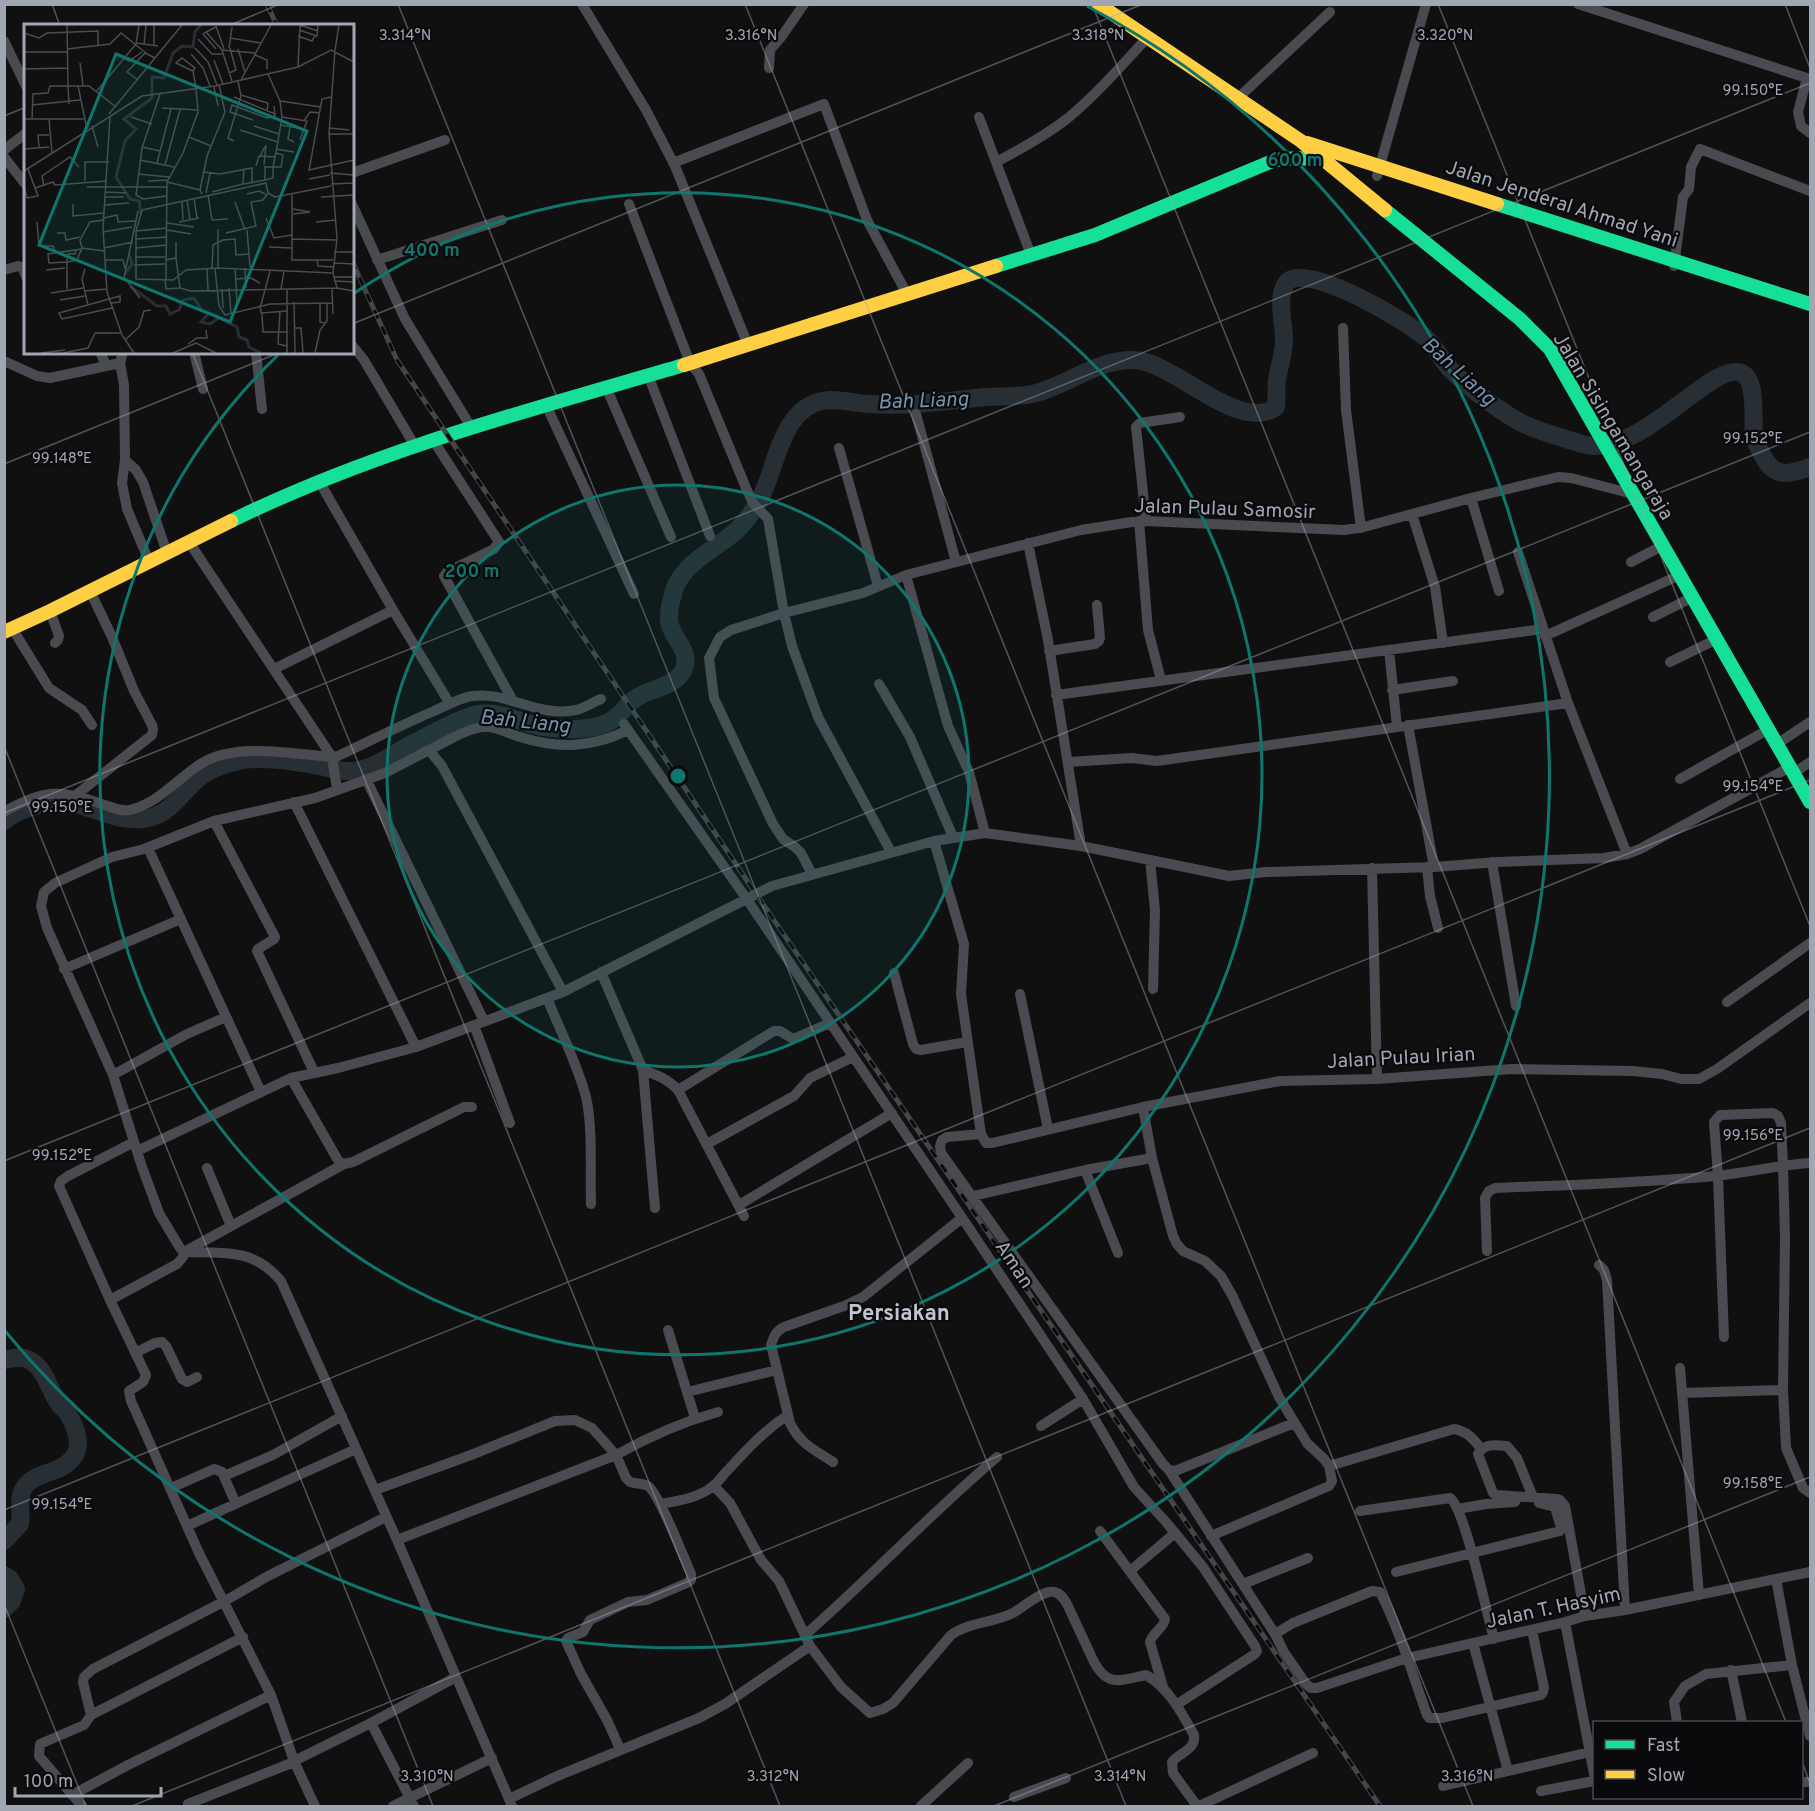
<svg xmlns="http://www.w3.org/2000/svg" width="1815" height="1811" viewBox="0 0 1815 1811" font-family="Overpass,sans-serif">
<rect width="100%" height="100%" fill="#101010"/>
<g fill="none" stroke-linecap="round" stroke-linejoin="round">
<path stroke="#272f35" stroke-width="18" d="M4 821C13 814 22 810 32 807 44 803 58 800 70 803 98 808 124 826 153 817 174 810 183 790 200 777 209 769 224 765 235 762 258 755 297 762 320 766 333 769 346 773 359 770 379 766 395 752 414 743 425 737 437 731 449 725 458 721 467 716 478 714 497 712 512 718 530 724 550 730 588 732 607 723 619 718 626 705 636 698 651 688 674 687 683 671 693 651 671 639 669 621 669 615 670 604 672 598 677 566 712 551 735 532 746 522 755 508 762 495 778 461 783 402 830 400 843 400 855 403 869 404 907 407 947 401 985 397 1000 396 1017 397 1032 394 1067 386 1097 359 1134 360 1174 361 1238 434 1276 407 1277 398 1276 389 1277 380 1279 367 1284 354 1284 340 1284 325 1276 295 1287 282 1306 261 1411 323 1428 340 1436 348 1442 360 1450 369 1459 378 1470 388 1481 396 1493 405 1512 419 1526 425 1544 433 1564 438 1582 444 1639 461 1711 360 1742 373 1758 381 1752 422 1754 437 1756 444 1761 452 1764 458 1776 479 1791 474 1810 467
M4 1360C12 1358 20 1356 27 1359 45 1366 49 1390 59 1404 61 1407 66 1410 68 1414 75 1425 81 1441 76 1453 64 1477 30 1469 22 1492 18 1502 22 1514 20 1524L4 1541
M4 1575 10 1579 16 1589 12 1601 4 1609"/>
<path stroke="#4a4b50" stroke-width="10" d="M582 4 646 110 675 166 748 345
M1578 4 1810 79
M4 41 26 86
M769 68 770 50 782 36 804 4
M1807 78 1798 112 1801 126 1810 133
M1237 99 1330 12
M979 117 1031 255
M4 150 26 133
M4 157 26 185
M996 162C1021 149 1045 136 1068 118 1097 94 1122 65 1147 38
M673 163 824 104 867 220 907 294
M352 173 445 140
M1377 176 1426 4
M352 204 405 319 471 427
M629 204 690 363 699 374 746 488 753 503 768 519 784 613 792 646 818 717 891 852
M377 260 502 220
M1674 266 1683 197 1689 189 1691 167 1700 149 1810 191
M4 270 18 266 23 268 26 277
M1343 328 1346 410 1361 528
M352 345 364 360 415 446
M100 352 106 365
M123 352 120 363 124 385 125 460 136 470 143 482 167 553
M194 352 203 389
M256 352 262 409
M4 361 37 376 50 378 120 363
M648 375 710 536
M606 387 671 537
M546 405 634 594
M916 414 956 562
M433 440 499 542 494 549 447 572 444 576 513 701
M839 448 878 586
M125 460 122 483 127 509 149 561
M319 481 393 610 450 704
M1471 498 1499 591
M1412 514 1435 587 1443 643
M1139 521 1148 630 1161 680
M1146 521 1136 427 1140 423 1180 417
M189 542 332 757 337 789
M1028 543 1048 640 1081 846
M1518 552 1568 703 1627 854
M1631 562 1662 546
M906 575 948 726 969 772 985 833
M50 611 59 636 58 640 55 643
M1653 617 1693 597
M12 628 49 688 82 710 92 725
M1545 636 1680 575
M1389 650 1397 727
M1049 651 1095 644 1099 641 1100 638 1097 605
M1670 662 1717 639
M274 669 393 610
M879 684 910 737 953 837
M1392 690 1453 681
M1056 695 1543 629
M624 724 746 898 967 1225 1083 1399 1134 1487 1166 1522 1203 1567 1255 1646 1257 1651 1255 1654 1176 1705
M1408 725 1434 867
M1777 744 1810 722
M429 750C444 743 469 727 485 727 496 726 509 734 520 737 558 749 592 748 628 730
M1068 762 1132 758 1157 761 1568 703
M1794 773 1810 762
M366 779 484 1021
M1680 779 1769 729
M76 795 152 735 153 729 152 725 134 691 112 637 90 591
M294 802 416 1047
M4 812C42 790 59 789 99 803 109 806 119 812 130 810 159 803 178 778 202 763 236 742 294 754 332 757L338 756C370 741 401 725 434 711 446 706 459 698 472 696 508 691 537 718 576 710 585 708 593 702 601 699
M214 821 275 937 274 939 258 949 257 951 314 1072
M934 841 964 944 961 994 981 1134 986 1143H992L1143 1107 1280 1081 1377 1079 1512 1069 1633 1071 1662 1074 1681 1079H1699L1717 1069 1810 1003
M148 848 261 1092
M1150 860 1155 910 1153 989
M1492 862 1516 1006
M1427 867 1430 896 1438 928
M1372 868 1377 1079
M812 874 801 853 795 847 783 839 773 824 714 698 709 658 720 637 731 630 784 613 863 593 906 575 1081 530 1132 522 1146 521 1344 530 1364 527 1471 498 1558 477 1571 478 1633 494
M64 969 181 919
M601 972 643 1070 655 1208
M894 973 913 1044 916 1049 921 1050 967 1042
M1020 994 1048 1129
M547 998C560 1030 577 1063 586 1097 593 1126 590 1173 591 1204
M1727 1002 1810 943
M474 1025 510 1123
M643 1070C657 1075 668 1079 678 1090L744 1216
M113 1075 187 1034 226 1017
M291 1078 339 1162 344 1164 353 1162 464 1107H472
M678 1090 774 1031H780L793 1039 830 1023
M1143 1107 1152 1158 1173 1236 1177 1244 1183 1251 1205 1261 1221 1276 1233 1297 1279 1397 1307 1443 1324 1459 1329 1466 1332 1481 1329 1486 1211 1536
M981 1134 947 1137 942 1140 940 1146 941 1153 1163 1464 1169 1470 1175 1471 1294 1423
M707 1144 794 1096 810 1078 853 1057
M137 1151 291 1078 338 1068 416 1047 563 992 772 886 934 841 985 833 1081 846 1229 876 1266 872 1434 867 1497 862 1604 858 1627 854 1640 849 1790 767
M207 1168 231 1226
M1085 1170 1118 1253
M973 1196 1085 1170 1152 1158
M739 1205 892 1113
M1487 1251 1485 1198 1489 1191 1495 1188C1569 1185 1642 1183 1715 1176 1747 1173 1777 1165 1810 1163
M1599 1265 1604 1270 1607 1280 1625 1610
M110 1300 59 1186 61 1181 68 1176 134 1142
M668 1330 695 1418
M1724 1337 1718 1176 1714 1122 1720 1115 1773 1113 1778 1116 1781 1123 1783 1165 1785 1237 1783 1390 1786 1448 1803 1488 1810 1493
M135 1353 155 1343 162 1342 166 1346 182 1379 187 1382 197 1377
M1680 1368 1699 1595
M687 1392 777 1370
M1682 1393 1783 1390
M1041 1426 1083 1399
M833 1462C815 1450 800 1444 790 1423L771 1345C774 1336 776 1331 784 1327L844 1306 863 1297 962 1218
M1329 1466 1454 1429C1468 1432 1473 1438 1481 1449
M1169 1470 1275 1634
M224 1476 273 1455 342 1416
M714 1486 730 1503 761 1560 779 1581 810 1646 841 1687 870 1713 883 1709 893 1703 951 1635C969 1622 993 1623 1013 1613 1024 1607 1042 1590 1054 1592 1061 1593 1064 1599 1067 1604L1094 1662C1108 1688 1121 1680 1146 1675 1168 1687 1182 1713 1194 1735 1196 1750 1180 1752 1172 1762L1173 1773 1197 1806
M171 1488 214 1469 222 1472 236 1504
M375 1490 471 1455 555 1421 575 1420 592 1428 616 1455 626 1478 630 1482C636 1484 643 1483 648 1486 658 1492 685 1560 691 1574V1580L687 1583 647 1600 628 1602 590 1620 583 1632 568 1638 566 1641 581 1674 607 1720 620 1749
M1533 1497 1517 1458 1507 1446C1495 1445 1485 1443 1478 1454L1493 1493 1496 1495 1557 1499 1560 1500 1565 1506 1585 1616
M660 1504C678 1501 699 1498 713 1486 719 1482 723 1474 729 1469 747 1449 765 1430 788 1415
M1457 1509 1486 1504 1515 1502
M1360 1511 1450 1498C1465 1508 1487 1615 1494 1639
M187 1526 356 1449
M1100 1531 1165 1619C1164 1628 1153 1632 1150 1642L1163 1687
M397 1540 616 1455C648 1437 682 1422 718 1412
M1130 1571 1175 1533
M1396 1572 1560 1531 1561 1528 1555 1507 1539 1503
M1776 1579 1792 1665 1810 1736
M1243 1584 1308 1558
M1565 1622 1594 1774
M1532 1630 1544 1688 1543 1692 1541 1695 1442 1718H1429L1427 1715C1412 1673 1400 1631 1380 1592L1372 1591 1293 1623 1275 1634 1284 1652 1306 1684 1311 1688H1317L1407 1658 1565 1622 1585 1616 1625 1610 1810 1572
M805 1635C870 1578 930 1514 997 1457
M1473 1643 1508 1771
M1731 1670 1742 1722
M91 1715 243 1637
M1677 1722 1674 1702 1676 1699 1685 1686 1706 1674 1792 1665
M371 1723 414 1806
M294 1761 371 1723 456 1677
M1802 1782H1810
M1443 1786 1590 1752
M1541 1791 1594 1781
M72 1795 128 1765 271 1695
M1014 1797 1066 1778
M509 1799 555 1777 699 1718 725 1704 810 1646
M188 1804 294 1762
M82 1806 39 1756 40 1744 84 1725 91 1715 83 1682 84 1677 93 1669 225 1601 268 1576 386 1517
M315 1806 294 1761 271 1695 199 1553 131 1401 129 1391 143 1382 146 1375 110 1300 177 1264 183 1257 184 1252 344 1164
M393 1806 492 1758
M512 1806 397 1540 281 1281C254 1248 223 1253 184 1252L180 1248 159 1213 142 1167 113 1075 47 928 41 906 44 892 55 883 112 857 144 849 214 821 315 798 385 773 429 750 442 766 563 992
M921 1806 968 1763
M1199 1806 1313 1753"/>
<path stroke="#16e098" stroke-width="14" d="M1497 204 1810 304
M1385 210 1520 319 1550 349 1810 802
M996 266 1095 235 1275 160 1298 158 1324 160
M231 521C375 450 530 410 684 365"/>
<path stroke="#ffcf43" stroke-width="14" d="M1098 4 1301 141 1385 210
M1307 143 1497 204
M684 365 996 266
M4 632 50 611 231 521"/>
<defs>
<path id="rail" d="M267 4 277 26
M352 261 397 360 754 891 1380 1806"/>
</defs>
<use href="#rail" stroke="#454649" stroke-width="5"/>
<use href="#rail" stroke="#0a0a0c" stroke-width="3" stroke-dasharray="9" stroke-linecap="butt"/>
</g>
<path fill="none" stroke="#a0a6b2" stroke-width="1.5" stroke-opacity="0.45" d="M52 4 60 26M398 4 1126 1806M745 4 1473 1806M1092 4 1786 1722M1438 4 1810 926M1785 4 1810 68M228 26 280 4M4 116 26 107M352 324 1143 4M192 352 780 1806M4 464 281 352M4 746 433 1806M4 813 1810 83M4 1161 1810 432M4 1510 1810 780M4 1604 86 1806M1802 1761 1810 1784M132 1806 1810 1128M994 1806 1810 1477"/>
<circle cx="678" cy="776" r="291" fill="#0f766e" fill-opacity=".12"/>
<g fill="none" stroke="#0f766e" stroke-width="3">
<circle cx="678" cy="776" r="291"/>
<path d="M353 294A581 581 0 1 1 278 355"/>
<path d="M1087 6A872 872 0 1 1 5 1331"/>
</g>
<g text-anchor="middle" stroke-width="4.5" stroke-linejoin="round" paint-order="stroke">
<g font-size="20" fill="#a0a6b2" stroke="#0a0a0c">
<text transform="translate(1562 203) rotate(18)" y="7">Jalan Jenderal Ahmad Yani</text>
<text transform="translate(1614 426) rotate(59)" y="7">Jalan Sisingamangaraja</text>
<text transform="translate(1225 508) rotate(2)" y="7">Jalan Pulau Samosir</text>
<text transform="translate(1401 1057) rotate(-3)" y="7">Jalan Pulau Irian</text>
<text transform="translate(1015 1264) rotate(56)" y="7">Aman</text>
<text transform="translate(1553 1607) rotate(-12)" y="7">Jalan T. Hasyim</text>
</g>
<g font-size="21" font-style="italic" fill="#7694af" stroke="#0a0a0c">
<text transform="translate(1459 371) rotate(42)" y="7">Bah Liang</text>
<text transform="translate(923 400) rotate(-2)" y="7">Bah Liang</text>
<text transform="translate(525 721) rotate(6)" y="7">Bah Liang</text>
</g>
<g font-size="22" font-weight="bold" fill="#c1c5ce" stroke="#0a0a0c">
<text x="899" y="1320">Persiakan</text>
</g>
</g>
<g transform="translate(24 24)">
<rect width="330" height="330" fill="#101010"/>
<path fill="none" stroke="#272f35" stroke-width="3" d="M117 190 115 177 106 175 92 153 101 117 112 105 100 95 128 74V53L140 54 149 29 158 22 169 23 171 8 177 1M101 250 108 240 105 230M106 262 133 282H142L146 290 155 286 159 276 170 274 178 287 185 289 177 298 186 300 195 294 213 303 215 313 223 316 225 323 237 329"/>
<path fill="none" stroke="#4a4c51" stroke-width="1.5" d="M43 1 44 62M276 1 294 7M192 2 200 25M192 3 182 8 198 26M275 6 293 12 294 1M182 8 179 10 192 25M0 9 15 14 23 9 74 7V22M274 12 288 17 291 12M206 14 237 19M174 15 188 30H198M112 19 134 22M120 21 122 1M130 21V1M171 24 184 38 193 61M205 24 208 3M43 25 86 20 97 9 122 29M214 25 221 48M311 26 315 1M311 26 305 110 313 215 309 249 313 264 330 267M0 28H43M167 30 179 44 186 62M231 31 243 36V45M100 34 105 37 118 28M190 36 199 60M56 39 59 61M274 42 276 1M0 45 43 44M169 47 171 44 158 34 152 39 169 47 172 64M205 49 212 46 206 24M244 50 256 77 258 93 253 123 249 143V154L241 156V143H257L259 131 252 129M114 56 103 48 121 29 131 34M217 56 247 1M208 57 198 26 231 29M44 62 45 80M54 62 63 105M190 63 194 82M72 68 112 20 115 1M136 70 118 124 112 171 119 175 142 172M217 71 244 79 243 87M210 73 251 90M307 73 298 75 285 146 330 136M256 77 297 83M8 81 56 76M138 84 174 86M85 90 158 1M86 93 79 204 83 268 98 311 110 329M107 93 128 100M258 93 283 97 276 116M0 95H60M8 95 9 70 24 69 26 62H65L92 83M25 95 28 129M229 96 206 88 208 81 243 94 251 92 250 82M280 97 286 88 296 89M257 101 280 105M68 102 74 123M230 102 255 110M266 103 264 115 270 118M306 104 325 106M216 106 254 118M305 110H330M165 113 187 122M210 117 204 114 217 72 214 57M118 123 136 127M15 124 14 111H25M0 125 25 123M252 125 270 128M236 132 242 121 240 141M116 136 150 143M133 139 147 85M141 141 156 86M232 142 235 132 251 133M0 147 118 72 191 62 274 43 307 26 330 38M180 148 196 150 228 144V159M306 149 330 151M114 150 145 153M285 155 306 151M61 157V138H85M124 157 144 156M143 158 176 166 178 170M220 160 241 156M307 160 330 159M20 162 18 152 46 133 55 143M0 163 3 174 14 172 4 145M63 163H143M11 164 29 158 31 161 83 157M176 166 183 132 201 88 195 61M82 168 102 169M188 168 219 160 220 145M182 169 186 149M244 169 251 173 307 162M268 169V236H309M223 170 235 167 241 170M184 171 188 196 204 195M81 173H100M297 173 330 171M170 174 173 194M163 176 166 195M158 177 159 196M211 178 221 206M49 180V192L80 189M81 181 105 179M118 186 242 159 244 169M114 187 100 253 116 274M269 190 286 188 269 185M80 194 93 191 94 198 111 197M242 194 250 214 268 211M80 196 66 198 56 216 58 224 80 227M13 198 15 222H29L31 227M155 198 175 194M292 198 312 196M143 199 170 203M143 204 112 207V255L149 256 162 246 194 244 309 249M143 206 167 210M223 206 226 243M112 207 118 186M79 208 108 203M33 209H41L42 216 56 213M202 209 232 202 227 178 239 176 244 169M112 215 143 213M268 215 312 216M245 223 268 224M80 224 109 218M112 224 143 221M310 228H330M111 233H141M152 234 156 264 167 267 313 264M81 236H99L102 247M141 236 152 234V218M293 236 294 242 309 243M43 237 44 230H51L52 226M43 238 25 239 24 230 58 225M310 239 330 240M110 241 141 240M194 244V205M211 244 213 278M221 244 222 264M61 245 58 255 64 281M183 245 184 266M188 245 189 221 199 216 211 215 212 231 225 230M191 245 195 282 201 291 246 280 308 279M22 246 41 244M311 253H330M141 255 142 265 156 264M142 255 143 158 159 129 174 88 172 65M212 255 227 254 236 259M310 257 330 258M205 264 207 290M43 265V238L53 236 58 224M198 265 199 284M257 265 260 247M308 265 309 290M60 267 83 265M27 269 59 264M36 276 61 272M270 278 271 329M296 278V298L301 299M87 279 96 278V272L35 289 38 295 88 284M236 281 237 289 264 287M237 281 246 247M256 287 254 320 263 322M238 289 239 308H263M270 304H277L279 329M101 316 115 303 120 287 127 286M164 320 173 314H183L182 306M17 329 41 326M39 329 64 324 71 309H98M149 329 172 319 192 329M263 329V265M291 329 296 306 303 297V279"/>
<path fill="#0f766e" fill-opacity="0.15" stroke="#0f766e" stroke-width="3" d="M92 30 283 107 206 298 15 221Z"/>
<rect width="330" height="330" fill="none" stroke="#a0a6b2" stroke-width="3"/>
</g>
<g font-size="15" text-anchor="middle" fill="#a0a6b2" stroke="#0a0a0c" stroke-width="4.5" stroke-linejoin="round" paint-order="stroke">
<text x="751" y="40">3.316°N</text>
<text x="405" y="40">3.314°N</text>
<text x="1098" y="40">3.318°N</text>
<text x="1445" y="40">3.320°N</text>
<text x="1753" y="95">99.150°E</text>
<text x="1753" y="443">99.152°E</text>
<text x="62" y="463">99.148°E</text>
<text x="1753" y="791">99.154°E</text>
<text x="62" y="812">99.150°E</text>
<text x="1753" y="1140">99.156°E</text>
<text x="62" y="1160">99.152°E</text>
<text x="1753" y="1488">99.158°E</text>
<text x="62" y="1509">99.154°E</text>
<text x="427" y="1781">3.310°N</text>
<text x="773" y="1781">3.312°N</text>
<text x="1120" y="1781">3.314°N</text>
<text x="1467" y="1781">3.316°N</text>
</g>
<circle cx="678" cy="776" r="9" fill="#0f766e" stroke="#0a0a0c" stroke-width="3"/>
<g font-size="18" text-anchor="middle" font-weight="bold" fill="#0f766e" stroke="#0a0a0c" stroke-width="4.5" stroke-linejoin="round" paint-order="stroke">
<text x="1295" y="166">600 m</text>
<text x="432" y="256">400 m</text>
<text x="472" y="577">200 m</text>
</g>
<rect width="1815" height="1811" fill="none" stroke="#a0a6b2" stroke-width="12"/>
<rect x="1593" y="1721" width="210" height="78" fill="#0a0a0c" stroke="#46484e" stroke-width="1.5"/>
<rect x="1605" y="1740" width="30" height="9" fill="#16e098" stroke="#46484e" stroke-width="1.5"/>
<text x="1647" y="1751" font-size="18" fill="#a0a6b2">Fast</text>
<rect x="1605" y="1770" width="30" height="9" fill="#ffcf43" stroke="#46484e" stroke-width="1.5"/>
<text x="1647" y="1781" font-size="18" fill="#a0a6b2">Slow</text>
<path d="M15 1787v9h146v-9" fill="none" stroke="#a0a6b2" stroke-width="3"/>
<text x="24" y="1787" font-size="18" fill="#a0a6b2" stroke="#0a0a0c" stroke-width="4.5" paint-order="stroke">100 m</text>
</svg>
